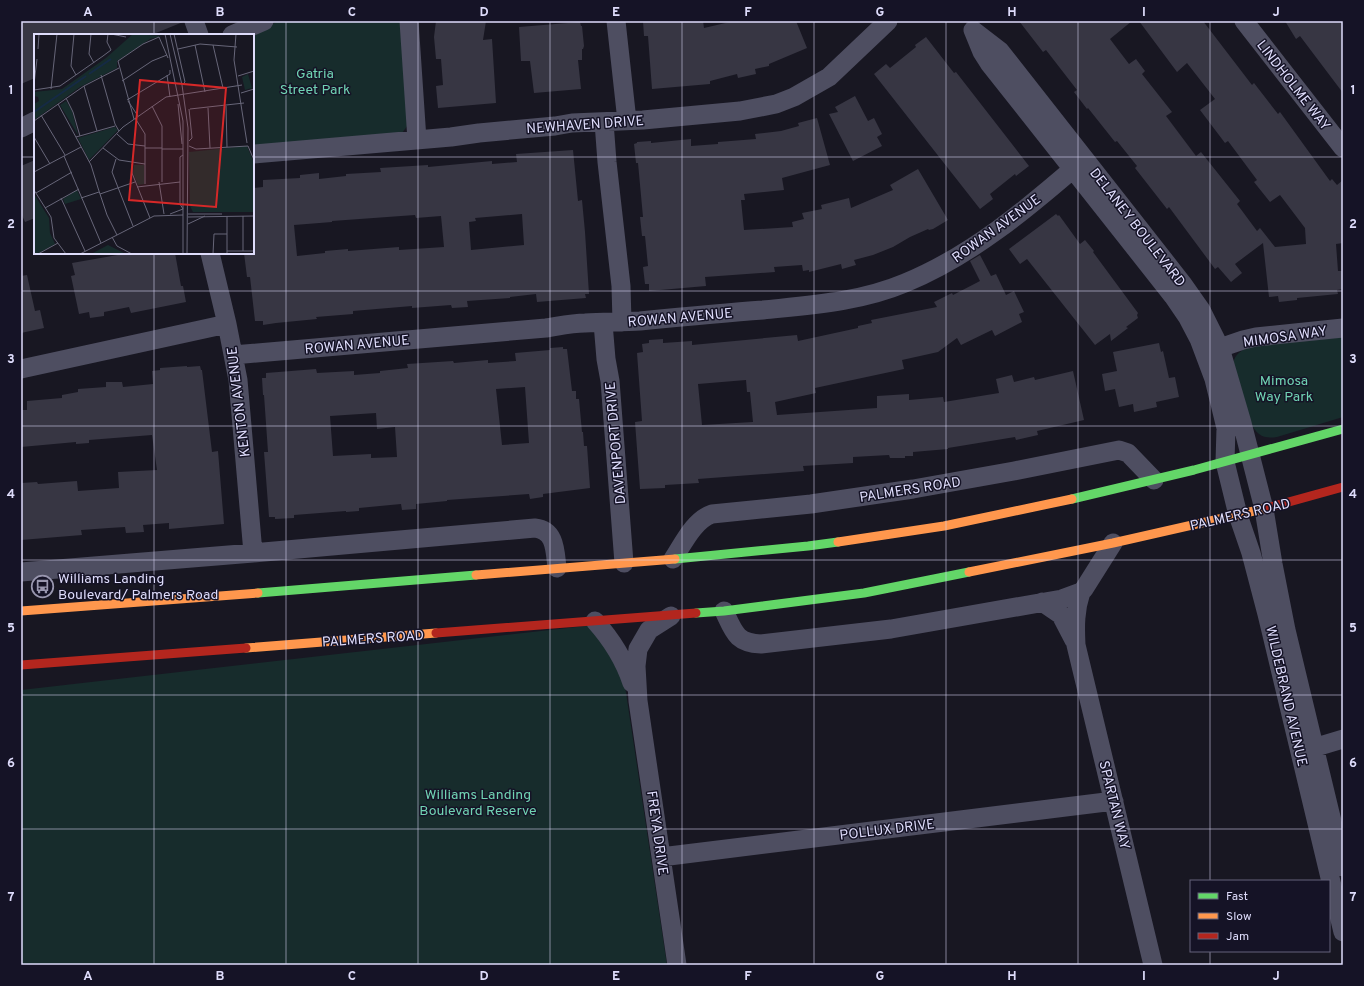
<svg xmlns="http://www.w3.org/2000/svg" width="1364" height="986" viewBox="0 0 1364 986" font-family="Overpass,sans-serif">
<rect width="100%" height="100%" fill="#181722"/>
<path fill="#172c2c" d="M279 21H401L408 125 402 133 253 147V35H247Z
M1343 337V417L1277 437C1270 438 1264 438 1259 434 1245 423 1238 381 1233 364 1235 353 1242 350 1252 346Z
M594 625 623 673 667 965H21V690Z"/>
<path fill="#373643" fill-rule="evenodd" d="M27 21H183V22L151 35H35V78L21 84V23Z
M436 21H486L483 40 492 39 496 103 438 108 436 86 443 85 441 59H436L434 37Z
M643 21H703L704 28 734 21H796L807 48 769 64V66L755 69 756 74 738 78 737 74 710 81V84L652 89 648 36H644Z
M1019 21H1132L1110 39 1129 64 1136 59 1145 71 1142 74 1172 112 1166 116 1196 156 1201 152 1240 201 1237 204 1257 231 1260 228 1275 247 1306 244 1305 228 1280 195 1270 202 1254 182 1257 180 1228 141 1225 143 1200 110 1215 99 1187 63 1177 72 1139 21H1203L1252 85 1254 83 1278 114 1280 112 1330 181 1332 179 1337 185 1343 180V243L1336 244 1338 271H1342L1343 289 1337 290 1338 294 1297 298V300L1279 302 1278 296 1269 297 1263 243 1235 264 1242 273 1231 282 1218 267 1215 269 1169 207 1167 209 1135 168 1137 166 1117 141 1115 142 1088 108 1087 109 1074 92 1077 90 1046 50 1043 52Z
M1285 21H1343V93L1300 36 1296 39Z
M580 22 581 26H582L584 46 583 49H582V60H578L581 89 534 93 530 61H521L519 27Z
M926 37 954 73 956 72 1029 166 1016 176 1015 174 990 194 993 199 980 209 874 74 886 64 890 68 916 47 915 45Z
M855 96 868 121 874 118 882 134 877 137 882 146 853 161 829 114 838 112 835 107Z
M817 118 830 165 782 178 784 190 744 194 745 200H741L744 230 793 227 792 222 804 219 802 213 822 209 821 205 849 198 851 208 893 190 890 185 918 169 948 220 933 229 929 230 928 229 910 237 893 247 873 255 854 260 856 265 842 269 841 264 809 272V270L803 271 802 265 774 267 775 272 705 277 706 286 649 291V284H645L643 267 648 266 645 236H642L640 217H643L638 163H636L634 144 637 143V142L651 141V143L691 139V146L718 144V142L756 139 755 134 781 131 799 126 798 123Z
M573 150 578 201 582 200 585 232 589 294H585L586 298 537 302 536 294 510 297V298L467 301 468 307 452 308 451 305 412 308V306L353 311V314L316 317 317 319 276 323 263 325V321H255L250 277H247L244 253H253V188L263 187V180L300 178V175L319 173V179L346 176V174L381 172 380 168 428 165V167L492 161V164L517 162 516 154ZM522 214 524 245 471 250 469 222 476 221 475 218ZM415 215 416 218 441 216 444 247 399 250V247L348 251V249L325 251V253L297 256 294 225 332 222V221Z
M35 160V218L25 222 21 213V166Z
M1056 214 1058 216 1059 215 1080 244 1085 240 1094 251 1093 252 1138 313 1137 315 1138 318 1126 327 1128 328 1111 341 1110 334 1095 345 1027 259 1020 264 1009 249Z
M129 253H175L181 286H183L186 302 131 313 129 307 104 312V316L90 318 89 312 79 314 71 276 75 275 72 263Z
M980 255 991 276 996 274 1006 295 1014 291 1024 312 1019 314 1022 322 995 336 992 330 961 345 957 338 938 352 902 360 904 369 815 388 816 393 775 402 777 415 877 408V396L909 394V400L943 397 944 402 999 393 996 379 1012 375 1014 382 1034 377 1035 380 1073 371 1084 420 1037 431 1038 435 1016 440 1015 437 948 448V449L913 452V456H905V458H890L889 455 853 457V463L803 466 804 471 698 479 699 483 665 485V488L640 489 635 422 642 421 637 353 643 352 642 344 649 343V340L663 339V343L692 341V345L797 335 798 341 858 328V326L872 323 871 320 937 307 934 302 952 293 953 295 980 281 970 261ZM746 380 747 392H750L753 422 702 425 698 384Z
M27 275 35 311 40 310 44 328 21 333V276Z
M1159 343 1161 352 1163 351 1169 378 1175 377 1179 397 1156 402 1157 407 1134 412 1133 404 1119 407 1115 389 1105 391 1102 374 1117 371 1113 352Z
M563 347V349H567L572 391H576V399H579L582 432H583L584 446H587L590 488 543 494V497L530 499 529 494 447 500V501L416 504V509L402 510 401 504 359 508V511L346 512V511L294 515V518L275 519V517H269L264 452H268L264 395H263L262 378H266V373L316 369 317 373 354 371V375L380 373V371L408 368 407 364 453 361 454 363 488 360V363L516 361 515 353 550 350V348ZM525 387 529 443 502 445 496 389ZM376 413 377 429 395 427 397 457 371 458V454L333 456 330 416Z
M187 366V367L200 366 201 370H202L212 452 218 451 224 524 169 529V523L143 525 144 532 126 533 125 527 109 528 81 530 82 535 21 540V483L37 482 38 484 77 481 78 491 119 488 118 472 157 470 152 435 89 440V443L76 444V442L21 447V410H27V401L62 398V395L78 392V389L106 387V382H122L123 387 153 384 152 371 160 370V368Z"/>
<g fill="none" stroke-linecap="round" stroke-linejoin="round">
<path stroke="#4e4e61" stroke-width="19" d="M194 21 199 35
M409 21 417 140
M616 21 627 121
M1244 21 1343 148
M973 30 982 52 989 63 1173 296 1188 318 1199 339 1214 379 1226 428 1225 462 1238 515 1251 553 1267 614 1343 932
M974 31 1000 51 1182 283 1201 310 1220 348 1242 423 1264 509 1273 564 1286 630 1343 867
M232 35 264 21
M604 122 607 162 621 286 622 322
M21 128 35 121
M253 154 451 137 479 133 555 126 572 123 643 120 740 111 776 104 794 97 829 77 888 21
M210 253 227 324 238 380 253 553
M603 323 606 359 610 381 624 563
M1208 352 1243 340 1256 337 1343 328
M233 355 546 328C559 326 572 323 585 323 604 322 622 322 640 321 681 317 722 313 763 310 811 305 860 302 905 283 971 256 1028 208 1081 162
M21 369 227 324
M673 559C683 544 694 520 712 514L811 504 913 489 1014 471 1119 450 1128 453 1154 480
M21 572 253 553 535 528C556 530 555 552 557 568
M1081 592C1075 610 1075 626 1076 645L1153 965
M1042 602 1061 615 1074 640
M724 611C734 632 736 643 761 644L891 629 1062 599 1081 592 1084 589 1113 543
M671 616 649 630 638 649 636 666 638 701 677 965
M595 621C612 640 624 659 632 683
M1303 751 1343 739
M661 857 1114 801"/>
<path stroke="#63d668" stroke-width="9" d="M1072 499 1194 470 1343 429
M675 559 808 546 838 542
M258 593 476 575
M696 613 724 611 864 593 969 572"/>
<path stroke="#ff974d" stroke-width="9" d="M838 542 944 526 1072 499
M969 572 1113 543 1267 508
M476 575 675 559
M21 611 258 593
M246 648 436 633"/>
<path stroke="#b3261e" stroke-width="9" d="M1267 508 1343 487
M436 633 696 613
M21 665 246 648"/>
</g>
<path fill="none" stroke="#dedcfb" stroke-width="1" stroke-opacity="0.55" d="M154 21V35M286 21V965M418 21V965M550 21V965M682 21V965M814 21V965M946 21V965M1078 21V965M1210 21V881M21 157H35M253 157H1343M154 253V965M21 291H1343M21 426H1343M21 560H1343M21 695H1343M21 829H1343M1210 951V965"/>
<defs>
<symbol id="bus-ring" viewBox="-11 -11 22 22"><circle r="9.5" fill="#151326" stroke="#9997af" stroke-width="1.5"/><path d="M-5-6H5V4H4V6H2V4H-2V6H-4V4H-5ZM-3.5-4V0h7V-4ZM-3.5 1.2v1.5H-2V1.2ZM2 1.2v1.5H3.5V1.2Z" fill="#9997af"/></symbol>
</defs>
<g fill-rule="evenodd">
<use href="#bus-ring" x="30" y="574" width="25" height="25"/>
</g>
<g text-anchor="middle" stroke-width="3" stroke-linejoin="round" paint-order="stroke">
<g font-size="14" fill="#70d3b3" stroke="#151326">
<text x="315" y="78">Gatria<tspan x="315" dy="16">Street Park</tspan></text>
<text x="1284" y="385">Mimosa<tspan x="1284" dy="16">Way Park</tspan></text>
<text x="478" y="799">Williams Landing<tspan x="478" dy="16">Boulevard Reserve</tspan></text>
</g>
<g font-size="14" fill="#dedcfb" stroke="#151326">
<text transform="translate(1294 85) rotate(52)" y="5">LINDHOLME WAY</text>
<text transform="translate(585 124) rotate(-4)" y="5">NEWHAVEN DRIVE</text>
<text transform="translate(1138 227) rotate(52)" y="5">DELANEY BOULEVARD</text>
<text transform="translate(996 228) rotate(-36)" y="5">ROWAN AVENUE</text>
<text transform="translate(680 317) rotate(-5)" y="5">ROWAN AVENUE</text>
<text transform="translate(1285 336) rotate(-8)" y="5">MIMOSA WAY</text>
<text transform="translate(357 344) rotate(-5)" y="5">ROWAN AVENUE</text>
<text transform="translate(238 402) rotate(-97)" y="5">KENTON AVENUE</text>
<text transform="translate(615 443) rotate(-95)" y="5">DAVENPORT DRIVE</text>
<text transform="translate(910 489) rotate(-9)" y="5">PALMERS ROAD</text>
<text transform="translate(1240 514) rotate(-13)" y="5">PALMERS ROAD</text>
<text transform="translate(373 638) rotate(-4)" y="5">PALMERS ROAD</text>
<text transform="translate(1287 696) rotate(77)" y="5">WILDEBRAND AVENUE</text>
<text transform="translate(1115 805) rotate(76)" y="5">SPARTAN WAY</text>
<text transform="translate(887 829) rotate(-7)" y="5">POLLUX DRIVE</text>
<text transform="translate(658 833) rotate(82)" y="5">FREYA DRIVE</text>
</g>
<g font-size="14" fill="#dedcfb" stroke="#151326" text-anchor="start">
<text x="58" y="583">Williams Landing<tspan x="58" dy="16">Boulevard/ Palmers Road</tspan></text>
</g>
</g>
<g transform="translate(34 34)">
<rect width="220" height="220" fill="#181722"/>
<path d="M99 0 128 2 116 5 83 27V34L46 53 0 86V70L5 67 4 63 0 62V58L28 55 72 24ZM214 40 218 54 211 56 208 43ZM32 67 38 77 44 101 26 71ZM81 93 84 96 55 126 44 104ZM213 112 220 129V178H159L156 172 155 118ZM100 131H110V150L104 151 99 139ZM43 156 47 165 31 170 29 165ZM0 160 15 184 16 199 21 210 3 220H0ZM74 211 92 220H57Z" fill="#172c2c"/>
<path fill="none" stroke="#152a45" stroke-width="2" d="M55 40 77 25M0 78 52 42"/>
<path fill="none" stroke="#676679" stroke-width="1" d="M40 0 37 32 42 41M57 0 55 20 60 29M77 0 92 3M131 0 149 87V220M136 0 148 51 154 94 153 220M140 0 151 48 148 51M202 0 200 26 213 109M161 11 171 58M179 11 189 54M220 14V27M4 15 5 0M144 15 166 10 203 13M67 41 81 90 85 97M133 41 136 63M204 42 220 37M88 47 118 27 133 21M0 50 3 25M50 52 63 97M17 55 23 0M0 56 26 52 69 22 77 16 73 8 74 0M207 59 220 55M32 64 39 78 46 102M93 66 136 40V36M94 67 104 82M24 70 57 131 64 154M144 70 148 110M118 72 128 92V148M192 72 193 113M174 74 176 114M156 75 210 69M7 81 31 121M101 84 111 100V150M100 85 84 27 109 10 125 3 134 24M0 87 50 52 85 34M83 100 94 110 111 112M0 103 16 130M42 103 81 92M155 107 158 104 155 75M155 112 162 115 214 112M214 112 220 126M69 114 85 126 111 130M111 114H128M128 115H149M30 122 67 209M82 125 78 138 99 192M55 128 89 93 132 63 208 51M98 130V139L116 184M0 138 47 113M125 148 130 180M103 153 146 148M64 154 73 181 83 201M0 156 17 183 20 204 32 220M2 159 38 138M66 160 101 148M27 164 51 217M47 164 65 158M11 174 45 155M149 175 146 170V123L149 121M136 180 149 175M154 180H188M154 183 220 182M154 190 171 182M78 203 83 212 98 220M193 217H220M209 217V182M4 220 24 209M46 220 120 182 149 181M179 220 180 200H193M193 220V182"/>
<path fill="#d62828" fill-opacity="0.15" stroke="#d62828" stroke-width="2" d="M106 46 192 54 182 173 95 166Z"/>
<rect width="220" height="220" fill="none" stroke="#dedcfb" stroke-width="2"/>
</g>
<rect width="1364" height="986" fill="none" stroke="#151326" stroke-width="44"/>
<rect x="1190" y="880" width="140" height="72" fill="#151326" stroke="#65637b"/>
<rect x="1198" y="893" width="20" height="6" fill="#63d668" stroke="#65637b"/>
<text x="1226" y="900" font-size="12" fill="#dedcfb">Fast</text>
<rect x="1198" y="913" width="20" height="6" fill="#ff974d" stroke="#65637b"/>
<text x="1226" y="920" font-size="12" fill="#dedcfb">Slow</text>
<rect x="1198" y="933" width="20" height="6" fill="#b3261e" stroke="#65637b"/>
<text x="1226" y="940" font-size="12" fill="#dedcfb">Jam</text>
<rect x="22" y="22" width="1320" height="942" fill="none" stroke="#dedcfb" stroke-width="1.5"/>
<g font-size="13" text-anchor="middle" font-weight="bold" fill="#dedcfb">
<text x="88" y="16">A</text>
<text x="220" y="16">B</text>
<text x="352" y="16">C</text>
<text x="484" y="16">D</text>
<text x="616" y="16">E</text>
<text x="748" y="16">F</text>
<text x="880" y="16">G</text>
<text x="1012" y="16">H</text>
<text x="1144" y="16">I</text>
<text x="1276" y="16">J</text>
<text x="11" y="94">1</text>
<text x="1353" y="94">1</text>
<text x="11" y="228">2</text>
<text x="1353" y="228">2</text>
<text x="11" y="363">3</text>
<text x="1353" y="363">3</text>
<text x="11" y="498">4</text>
<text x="1353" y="498">4</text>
<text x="11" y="632">5</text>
<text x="1353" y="632">5</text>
<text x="11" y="767">6</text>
<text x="1353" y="767">6</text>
<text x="11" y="901">7</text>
<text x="1353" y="901">7</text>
<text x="88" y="980">A</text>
<text x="220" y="980">B</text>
<text x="352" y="980">C</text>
<text x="484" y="980">D</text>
<text x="616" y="980">E</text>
<text x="748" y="980">F</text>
<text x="880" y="980">G</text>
<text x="1012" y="980">H</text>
<text x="1144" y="980">I</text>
<text x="1276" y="980">J</text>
</g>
</svg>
